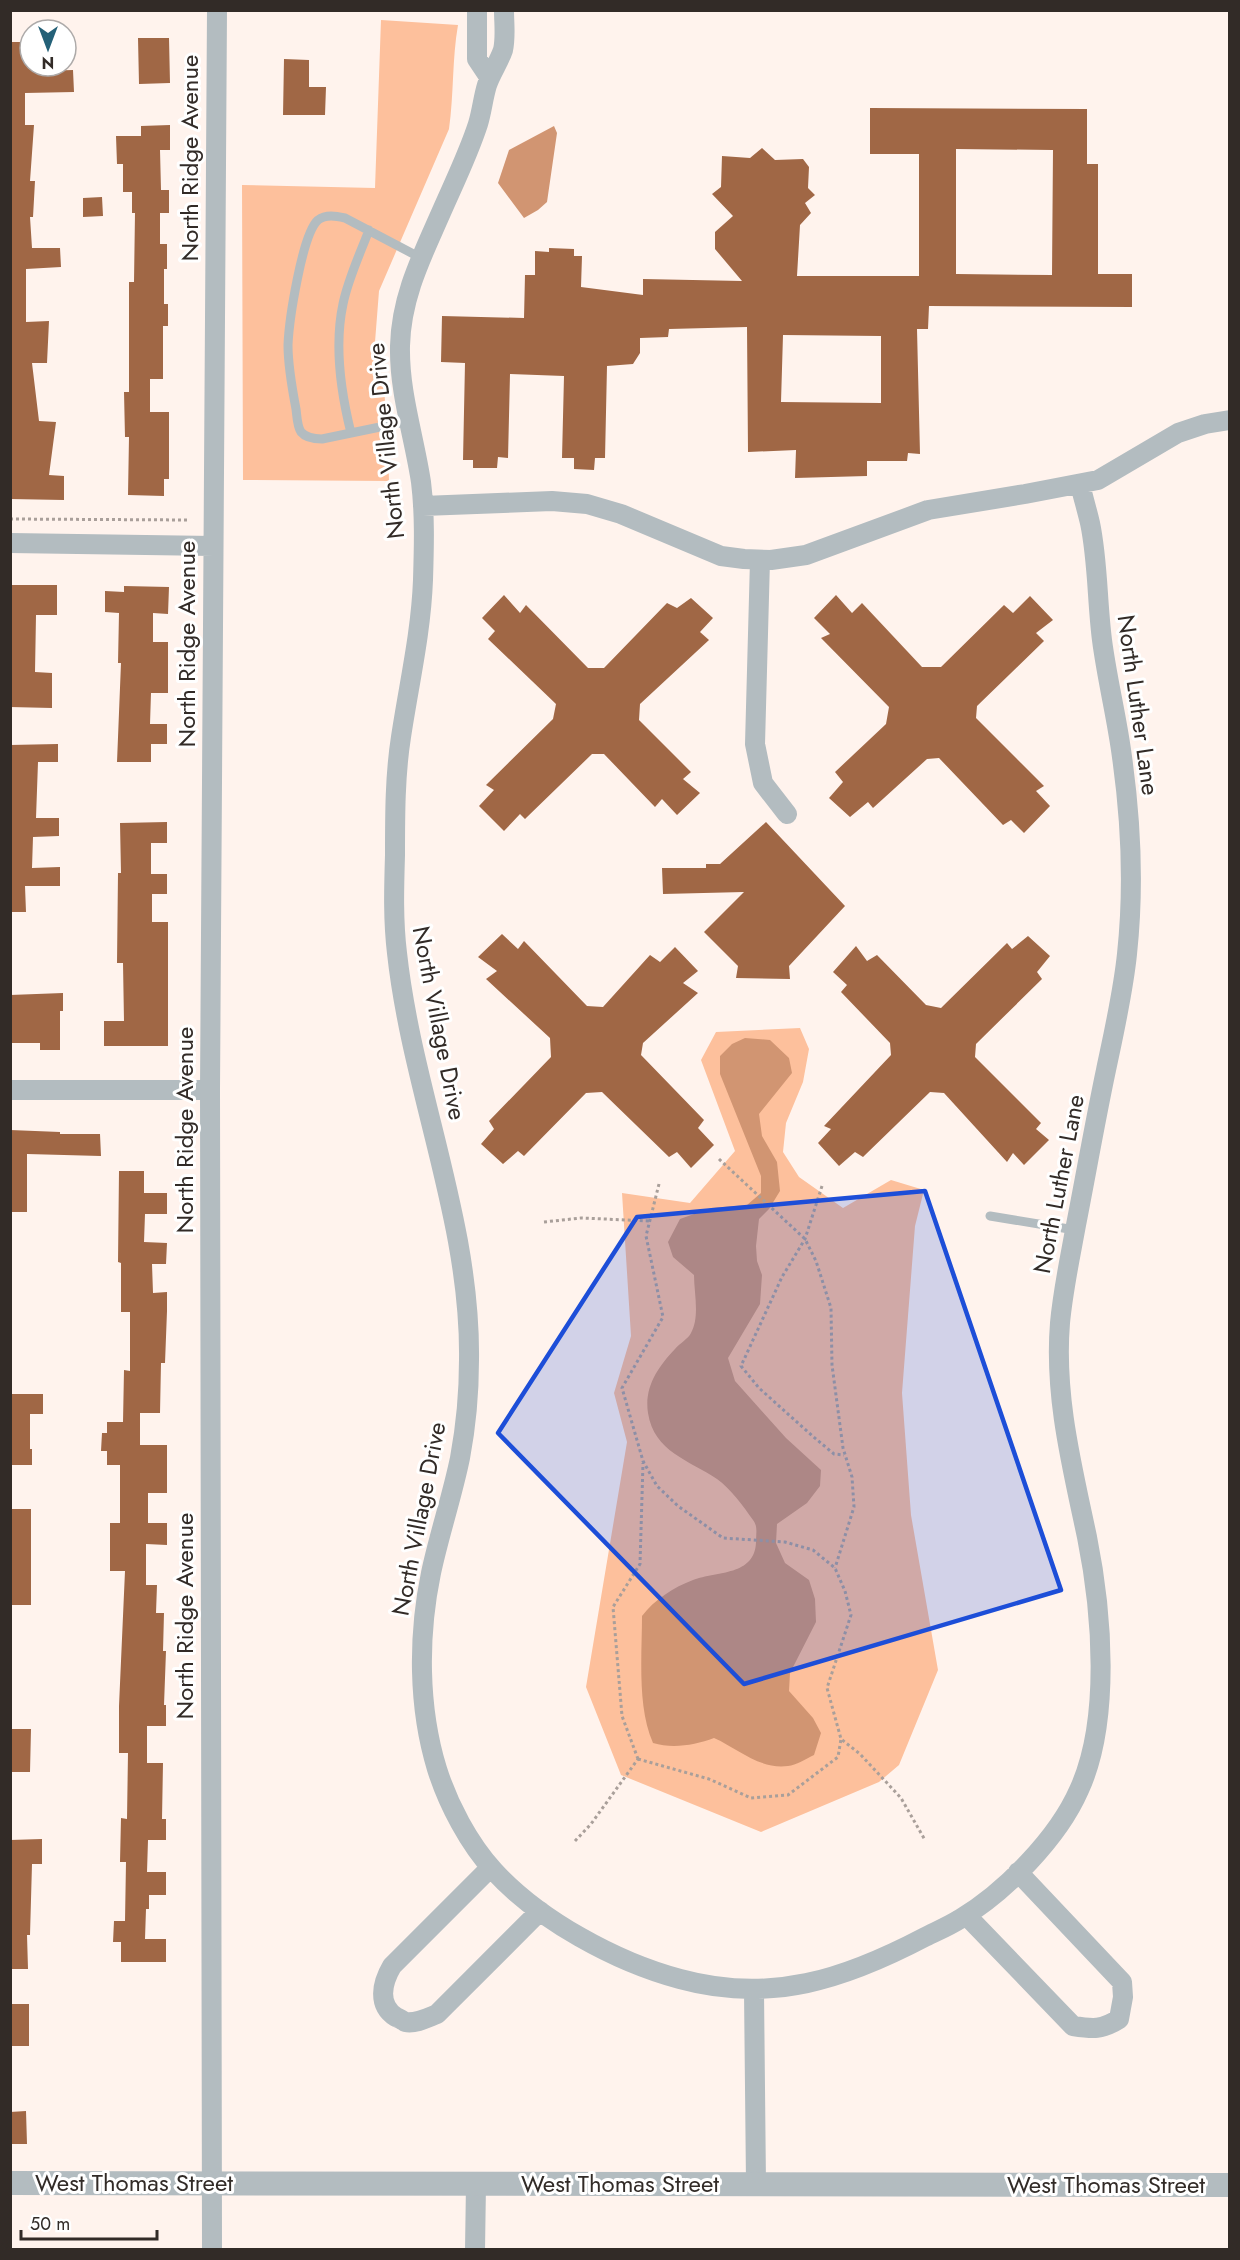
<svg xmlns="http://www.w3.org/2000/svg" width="1240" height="2260" viewBox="0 0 1240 2260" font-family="Jost,sans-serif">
<rect width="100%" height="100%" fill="#fff3ed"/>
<path fill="#fdc09c" d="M381 20 458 25C452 59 454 94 449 129L379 291 375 342 383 382 387 419 389 481 243 480 242 185 375 188Z
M800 1028 809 1049 803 1082 786 1123 783 1152 799 1177 843 1208 891 1180 924 1190 915 1226 902 1393 911 1515 938 1670 899 1765 879 1782 761 1832 621 1775 586 1687 627 1442 614 1393 631 1336 622 1193 690 1203 735 1151 701 1060 716 1032Z"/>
<path fill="#d19572" d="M554 126 557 133 547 202 538 210 524 218 498 183 509 150Z
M745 1038 770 1040 789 1058 792 1073 759 1114 762 1136 777 1162 780 1191 769 1209 759 1219 756 1246 757 1261 762 1275 760 1304 728 1358 735 1381 786 1438 821 1470 820 1486 807 1503 777 1524 776 1543 785 1563 809 1580 815 1599 816 1622 790 1673 789 1691 813 1718 821 1733 814 1755C806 1759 796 1765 788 1766 760 1770 737 1748 714 1738 695 1745 673 1749 653 1743 637 1707 642 1655 642 1616 654 1600 674 1587 693 1580 717 1571 755 1576 756 1542 756 1534 758 1526 753 1520 743 1506 731 1489 717 1479 689 1460 654 1452 648 1413 644 1387 658 1367 675 1349 680 1343 688 1339 691 1333 700 1317 694 1293 694 1275L673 1257 668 1242 680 1219 711 1208 747 1205 761 1193V1176L720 1074V1056L732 1044Z"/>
<path fill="#a06745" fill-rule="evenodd" d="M138 38H169L170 83 139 84Z
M10 42H30V66H42V71L73 70 74 92 25 93V125H34L30 181H35L33 217H30L32 248H60L61 267 26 269V322L49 321 47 363H32L39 421 56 422 49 475 64 476V500L10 499Z
M284 59 309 60V87H326L325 115H283Z
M870 108 1087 109V164H1098V274H1132V307L929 306 928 329H917L920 454 908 453 907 461H867V476L795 478 796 450 748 452 747 327 669 329 668 337 640 338V353L633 364 607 366 605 458H595L594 470 574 469V458H562L564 376 510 374 508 458 498 457 497 468H473V460H463L465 363 441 362 442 316 524 318 525 275H535V251L549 252V248L574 249V256H582L581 287 643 295V279L742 281 715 249V232L733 216 712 194 721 187 722 156 750 158 762 148 775 160 803 159 809 167 808 188 815 195 805 203 811 213 800 225 797 276H919V154H870ZM956 149 1053 150 1052 275 956 274ZM783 335 881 336V403L781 402Z
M170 125V150H160L161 190H169V213H160V244H167V269H164V304H168V326H163V379H150V412H169V479H164V496L128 495 129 437H125L124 392H129V282H134L135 213H132V192H123V164H117L116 136H141V126Z
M102 197 103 216 83 217V198Z
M10 585H57V615H36L35 672 52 673V708L10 707Z
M124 586 169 587 168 614 153 613V642H168V693H151L150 724H167V744H151V762H117L121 663H118L119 613 105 612V591L124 592Z
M504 595 520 613 526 605 588 668H604L667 603 677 608 691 598 713 618 700 632 709 640 640 704 639 720 691 772 683 779 700 793 677 815 662 799 655 807 604 754H592L525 819 520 814 504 831 479 806 494 790 486 785 553 719 556 704 488 639 495 631 482 618Z
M836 595 852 613 862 603 922 667H941L1004 605 1013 613 1030 596 1053 620 1036 633 1044 641 977 706 976 718 1044 786 1036 791 1050 806 1024 833 1011 820 1003 825 939 758 927 759 873 808 868 802 850 817 829 798 843 782 835 772 886 724 889 707 821 638 830 634 814 618Z
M58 744V762H38L36 818H59V836L33 837 32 868 60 867V886H25L26 912H10V745Z
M167 822V843H151V874H167V894H152V922H168V1046H104V1021H124L123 963H117L118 873H121L120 823Z
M766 822 845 906 789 966 790 979 736 978 738 966 704 932 744 892 663 894 662 868H706V864H720Z
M502 934 518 949 524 941 587 1006 603 1007 650 955 660 962 675 947 698 971 683 983 698 993 643 1043 641 1055 704 1120 698 1128 714 1145 691 1168 677 1152 669 1157 602 1092 586 1093 524 1156 518 1151 503 1164 481 1144 494 1129 489 1121 551 1057 550 1038 486 979 497 971 478 957Z
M1028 936 1050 956 1037 972 1042 979 976 1044 975 1057 1041 1123 1036 1129 1049 1140 1024 1165 1013 1153 1007 1162 944 1093 930 1092 863 1157 855 1152 839 1166 818 1143 831 1129 824 1126 891 1055 890 1043 841 992 847 985 833 972 856 946 867 961 877 955 926 1005 941 1008 1007 943 1012 949Z
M63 993V1011H60V1050H40V1043H10V995Z
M10 1130 60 1132V1134H100L101 1156 27 1154V1212H10Z
M119 1171H144V1193H167V1214H145L144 1242 167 1243 166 1264H152L153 1293 167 1292V1311L165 1363H161L160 1413H140V1445H167V1493H148V1523H167V1545L146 1544V1585H157L156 1613H164L163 1651H166L164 1705H166V1726H147V1763H163L162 1819H166V1840H148L147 1872H166V1895H149V1909H146L145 1939H166V1962H121V1942H113L114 1921H125L126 1862H120L121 1818 127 1819 128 1753H119V1706L125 1571H110V1523H120V1465H107V1451H101L102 1433H107V1422H123L124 1370 130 1371V1312H121V1263L118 1262Z
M10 1394H43V1414H30V1449H32V1465H10Z
M10 1509H31V1605H10Z
M10 1729H31L30 1772H10Z
M42 1839V1864H32L30 1935H27L28 1969H10V1840Z
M10 2004H29V2046H10Z
M26 2111 27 2144H10V2112Z"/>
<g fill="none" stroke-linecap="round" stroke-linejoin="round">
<path stroke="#a99f9a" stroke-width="3" stroke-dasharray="3 3" stroke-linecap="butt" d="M10 519 190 520
M719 1159 805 1239 816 1261 831 1308 832 1365 843 1448 852 1477 854 1507 835 1568
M659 1184 646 1236 663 1317 622 1388 643 1461 657 1486 678 1506 723 1538 785 1542 813 1550 835 1568 845 1591 851 1615 827 1688 841 1739 860 1754 901 1798 925 1840
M822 1186 805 1239 782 1277 741 1366 759 1388 816 1439 834 1454 844 1455
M544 1222 581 1218 650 1221
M638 1759 622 1716 613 1607 640 1564 643 1463
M638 1759 709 1779 751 1798 788 1795 838 1757 841 1739
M575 1841 591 1824 638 1759"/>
<path stroke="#b3bcc0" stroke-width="9" d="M409 421 322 439C315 439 306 438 301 432 297 426 297 416 296 409 292 388 288 366 288 345 289 321 302 234 318 220 326 214 336 216 345 218L421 258
M351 433C341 393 334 346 343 304 348 279 360 254 369 230
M990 1216 1075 1230"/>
<path stroke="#b3bcc0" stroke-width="20" d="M477 10V59L489 77
M504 10C504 24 506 37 503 50 499 62 491 73 487 85 483 98 482 111 478 124 468 155 453 185 440 215 421 258 401 298 400 346 399 392 414 436 421 482 425 514 424 548 423 580 421 633 409 684 401 737 395 775 395 815 395 855 394 888 393 920 397 953 412 1091 471 1221 469 1360 469 1393 466 1426 460 1458 452 1497 439 1535 431 1573 418 1636 418 1707 437 1769 448 1804 469 1844 494 1871 539 1920 616 1962 680 1979 771 2004 845 1979 925 1937 937 1931 949 1926 960 1919 1005 1892 1058 1838 1079 1790 1111 1721 1102 1611 1087 1537 1072 1466 1054 1396 1060 1323 1063 1290 1070 1258 1076 1225 1086 1174 1095 1122 1106 1070 1114 1032 1123 993 1127 954 1134 889 1131 821 1122 757 1117 718 1107 679 1102 640 1097 601 1098 561 1090 523 1087 510 1083 497 1080 484
M423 506 552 501 587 504 621 514 721 556 744 559 771 560 806 555 928 510 1025 494 1098 480 1178 433 1205 424 1230 420
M10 543 213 546
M760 560 755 744 763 783 787 814
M10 1090H210
M490 1868 392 1966C382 1983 377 2005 396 2017 397 2017 404 2021 405 2022 416 2024 427 2018 437 2014L540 1911
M967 1916 1073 2026C1093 2029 1102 2030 1119 2019L1123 1997 1122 1982 1018 1872
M754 1991 756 2184
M212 2250 210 1090 217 10
M475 2250 476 2184"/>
<path stroke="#b3bcc0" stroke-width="24" d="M10 2183 1230 2185"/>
</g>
<path fill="#1d4ed8" fill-opacity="0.2" stroke="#1d4ed8" stroke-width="4.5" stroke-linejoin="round" d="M925 1191 1061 1590 744 1684 498 1433 637 1217Z"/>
<g text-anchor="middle" stroke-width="6" stroke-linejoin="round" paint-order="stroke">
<g font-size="24" fill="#322b27" stroke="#fff">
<text transform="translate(190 158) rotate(-90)" y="8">North Ridge Avenue</text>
<text transform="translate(386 441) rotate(-96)" y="8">North Village Drive</text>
<text transform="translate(187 644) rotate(-90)" y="8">North Ridge Avenue</text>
<text transform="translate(1138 705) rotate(82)" y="8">North Luther Lane</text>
<text transform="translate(439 1023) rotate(79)" y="8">North Village Drive</text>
<text transform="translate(185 1130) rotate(-90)" y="8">North Ridge Avenue</text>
<text transform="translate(1059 1184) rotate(-79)" y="8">North Luther Lane</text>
<text transform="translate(419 1519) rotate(-79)" y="8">North Village Drive</text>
<text transform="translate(185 1616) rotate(-90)" y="8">North Ridge Avenue</text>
<text x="134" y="2191">West Thomas Street</text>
<text x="620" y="2192">West Thomas Street</text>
<text x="1106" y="2193">West Thomas Street</text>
</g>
</g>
<rect width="1240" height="2260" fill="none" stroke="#322b27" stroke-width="24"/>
<g transform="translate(48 48) rotate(180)"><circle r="28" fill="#ffffff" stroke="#adaaa9" stroke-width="1.5"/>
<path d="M0-4.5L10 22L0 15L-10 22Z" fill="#246178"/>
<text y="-9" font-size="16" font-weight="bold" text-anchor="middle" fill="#322b27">N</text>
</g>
<path d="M21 2230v9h136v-9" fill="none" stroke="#322b27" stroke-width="3"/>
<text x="30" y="2230" font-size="18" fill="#322b27" stroke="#ffffff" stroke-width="4.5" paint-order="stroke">50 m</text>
</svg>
